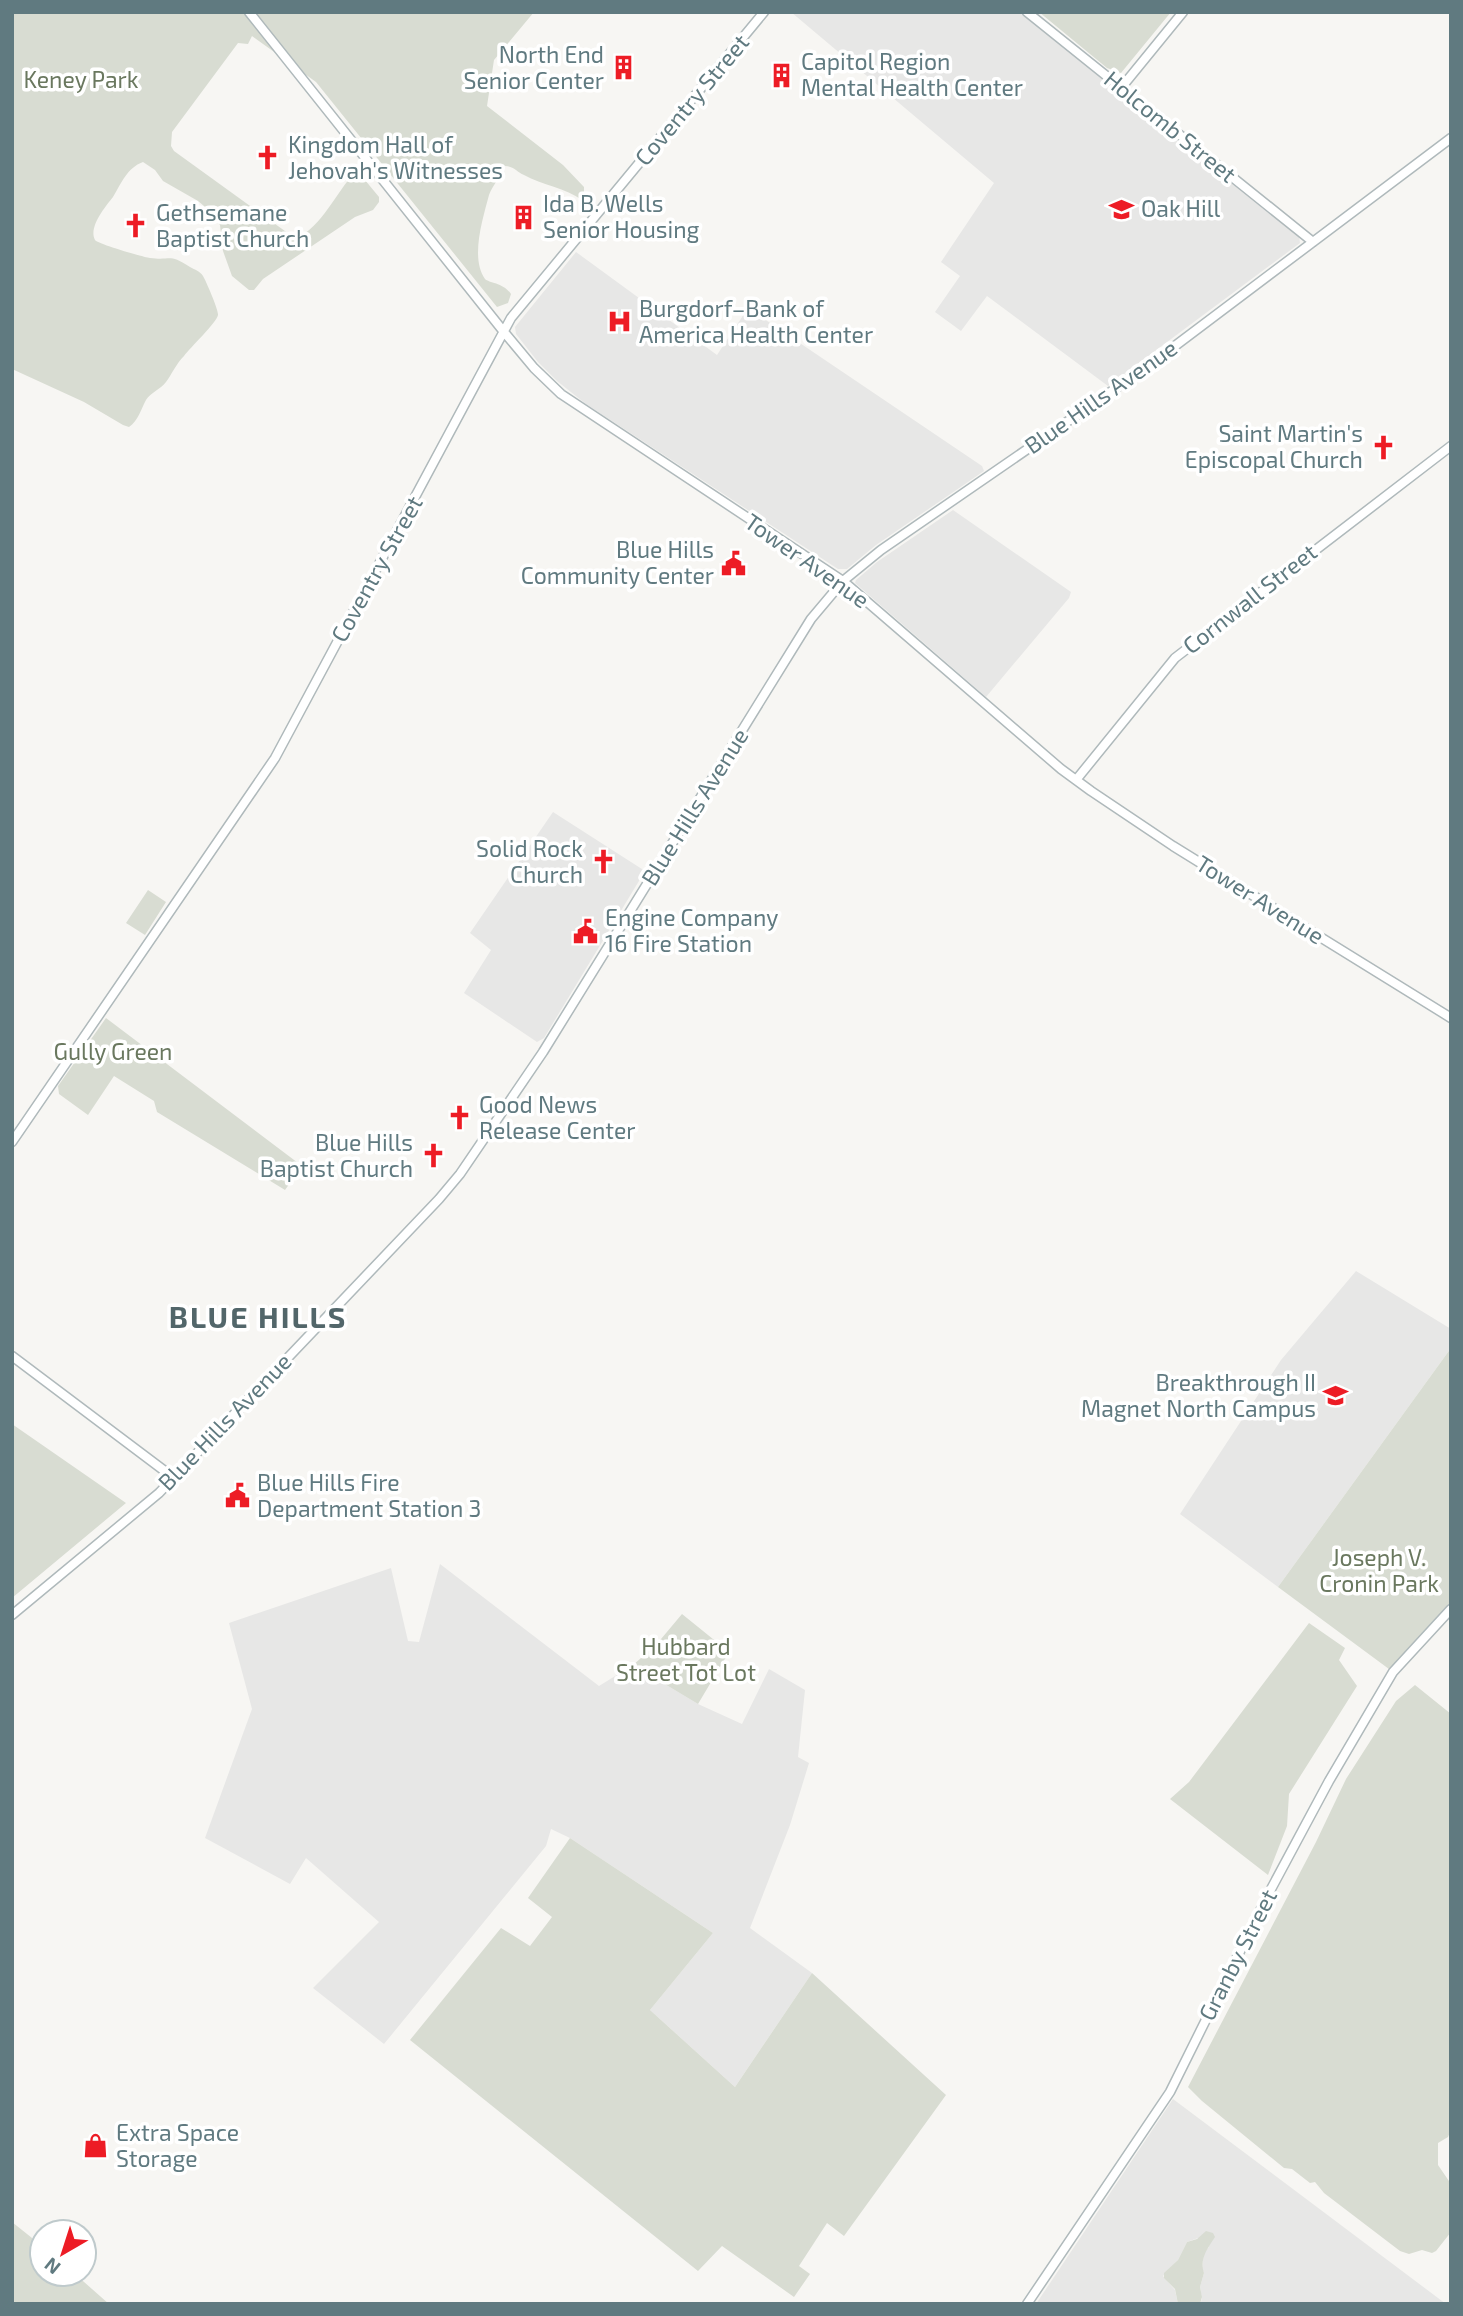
<svg xmlns="http://www.w3.org/2000/svg" width="1463" height="2316" viewBox="0 0 1463 2316" font-family="'Exo 2',sans-serif">
<rect width="100%" height="100%" fill="#f7f6f3"/>
<path fill="#e7e7e6" d="M791 12H1020L1299 236 1300 243 1108 386 987 296 961 331 935 312 960 276 941 262 994 183Z
M576 252 717 355 748 308 982 466 984 471 876 545 847 569H838L586 404 557 381 538 362 516 334 515 327Z
M953 510 1071 592 1069 598 986 697 855 583 856 580 877 562Z
M553 812 645 871 544 1038 537 1042 464 993 491 950 470 933Z
M1356 1271 1451 1329V1348L1278 1587 1180 1514 1281 1360Z
M440 1564 599 1686 633 1665 698 1704 742 1724 769 1669 805 1690 798 1757 809 1763 790 1825 750 1928 812 1973 735 2087 650 2010 713 1933 570 1838 551 1829 546 1846 384 2044 313 1988 379 1922 306 1858 290 1884 205 1838 252 1709 229 1623 391 1568 408 1641 419 1642Z
M1173 2099 1446 2304H1200L1202 2299 1200 2287 1204 2273 1202 2269 1204 2252 1209 2247 1201 2237 1187 2242 1178 2260 1163 2276 1175 2290 1178 2304H1036Z"/>
<path fill="#d8dcd2" d="M12 12H534L494 60 487 106 563 165 584 187V199L582 200C566 188 542 185 524 175 517 172 513 166 505 166 501 175 492 187 489 195 483 218 470 258 485 279 489 283 504 283 511 294L508 303 497 307 316 82 252 36 248 44 238 43 172 132 171 146 174 151 296 239C322 226 336 193 355 172L360 174 379 197V202L373 210 355 217 263 279 254 290H249L232 276 223 251 220 225 210 211 198 201 163 181 155 170 143 162C127 168 122 182 113 197 106 206 88 227 95 240 98 244 143 257 150 258 172 261 168 253 190 267 195 270 200 271 203 276 206 281 219 311 218 315 217 322 190 348 184 356 176 364 172 374 166 382 160 390 151 392 146 400 141 409 138 421 129 427L123 425 84 402 12 369Z
M1039 12H1171L1121 73 1107 68Z
M148 890 166 902 145 935 126 923Z
M106 1018 302 1166 285 1190 157 1112 154 1101 114 1076 88 1115 59 1094 58 1086Z
M1451 1348V1609L1393 1672 1278 1587Z
M12 1424 126 1503 12 1598Z
M682 1614 729 1652 698 1704 633 1665 656 1645Z
M1309 1623 1345 1648 1339 1660 1357 1686 1289 1794 1287 1826 1268 1875 1170 1799 1189 1782Z
M1415 1685 1451 1714V2130L1448 2137 1438 2143V2165L1451 2184V2232L1436 2251 1432 2253 1422 2250 1409 2254 1400 2251 1324 2193 1315 2182 1310 2183 1292 2169 1284 2168 1202 2101 1188 2087 1316 1842 1346 1779 1396 1701Z
M570 1838 713 1933 650 2010 735 2087 812 1973 946 2095 844 2236 827 2223 799 2266 810 2274 794 2297 722 2246 698 2271 410 2040 501 1928 530 1946 552 1917 528 1898Z
M12 2222 42 2246V2274H75L109 2304H12Z
M1206 2231 1213 2233 1215 2237C1208 2248 1199 2259 1204 2273L1200 2287 1202 2297 1200 2304H1178L1175 2289 1164 2278V2273L1178 2260 1187 2242 1197 2239Z"/>
<g fill="none" stroke-linecap="round" stroke-linejoin="round">
<defs>
<path id="secondary" d="M249 12 504 332 534 368 561 394 843 581 1061 769 1091 791 1173 846 1451 1018
M1027 12 1313 242
M1121 88 1183 12
M1076 780 1175 658 1451 446
M12 1142 275 758 511 318 764 12
M12 1356 174 1478
M12 1615 159 1493 439 1199 460 1174 543 1052 811 619 843 581 881 550 1151 364 1451 138
M1027 2304 1170 2092 1270 1891 1329 1781 1393 1672 1451 1609"/>
</defs>
<use href="#secondary" stroke="#afb9bb" stroke-width="11"/>
<use href="#secondary" stroke="#fff" stroke-width="8"/>
</g>
<defs>
<symbol id="building-bare" viewBox="-9 -9 18 18"><path d="M-4-6H4V6H1V3H-1V6H-4ZM-2.5-4.3h1.7v1.8h-1.7ZM.8-4.3h1.7v1.8H.8ZM-2.5-1h1.7V.8h-1.7ZM.8-1h1.7V.8H.8Z" fill="#ed1c25" stroke="#fff" stroke-width="2.5" paint-order="stroke"/></symbol>
<symbol id="church-bare" viewBox="-9 -9 18 18"><path d="M-1.2-6h2.4v3.5h3.3v2.4h-3.3V6h-2.4V-.1h-3.3v-2.4h3.3Z" fill="#ed1c25" stroke="#fff" stroke-width="2.5" paint-order="stroke"/></symbol>
<symbol id="school-bare" viewBox="-9 -9 18 18"><path d="M0-5L7-2L0 1L-7-2ZM-4 1L0 2.5L4 1V4Q0 6-4 4Z" fill="#ed1c25" stroke="#fff" stroke-width="2.5" paint-order="stroke"/></symbol>
<symbol id="hospital-bare" viewBox="-9 -9 18 18"><path d="M-5-5h3v3.5h4V-5h3V5h-3V1.5h-4V5h-3Z" fill="#ed1c25" stroke="#fff" stroke-width="2.5" paint-order="stroke"/></symbol>
<symbol id="civic-bare" viewBox="-9 -9 18 18"><path d="M-.6-6.5H3V-4.5H.6V-3L4-1V1h2V6H-6V1h2V-1L-.6-3ZM-1.2 2.5V6h2.4V2.5Z" fill="#ed1c25" stroke="#fff" stroke-width="2.5" paint-order="stroke"/></symbol>
<symbol id="shop-bare" viewBox="-9 -9 18 18"><path d="M-5-2.5h2.3a2.7 3.5 0 0 1 5.4 0H5L5.5 6h-11ZM-1.5-2.5h3a1.5 2.3 0 0 0-3 0Z" fill="#ed1c25" stroke="#fff" stroke-width="2.5" paint-order="stroke"/></symbol>
</defs>
<g fill-rule="evenodd">
<use href="#building-bare" x="606" y="50" width="35" height="35"/>
<use href="#building-bare" x="764" y="58" width="35" height="35"/>
<use href="#church-bare" x="250" y="140" width="35" height="35"/>
<use href="#school-bare" x="1104" y="192" width="35" height="35"/>
<use href="#building-bare" x="506" y="200" width="35" height="35"/>
<use href="#church-bare" x="118" y="208" width="35" height="35"/>
<use href="#hospital-bare" x="602" y="304" width="35" height="35"/>
<use href="#church-bare" x="1366" y="430" width="35" height="35"/>
<use href="#civic-bare" x="716" y="546" width="35" height="35"/>
<use href="#church-bare" x="586" y="844" width="35" height="35"/>
<use href="#civic-bare" x="568" y="914" width="35" height="35"/>
<use href="#church-bare" x="442" y="1100" width="35" height="35"/>
<use href="#church-bare" x="416" y="1138" width="35" height="35"/>
<use href="#school-bare" x="1318" y="1378" width="35" height="35"/>
<use href="#civic-bare" x="220" y="1478" width="35" height="35"/>
<use href="#shop-bare" x="78" y="2128" width="35" height="35"/>
</g>
<g text-anchor="middle" stroke-width="7" stroke-linejoin="round" paint-order="stroke">
<g font-size="23" fill="#607a80" stroke="#fff" text-anchor="start">
<text x="604" y="63" text-anchor="end">North End<tspan x="604" dy="26">Senior Center</tspan></text>
<text x="801" y="70">Capitol Region<tspan x="801" dy="26">Mental Health Center</tspan></text>
<text x="288" y="153">Kingdom Hall of<tspan x="288" dy="26">Jehovah's Witnesses</tspan></text>
<text x="543" y="212">Ida B. Wells<tspan x="543" dy="26">Senior Housing</tspan></text>
<text x="1141" y="217">Oak Hill</text>
<text x="156" y="221">Gethsemane<tspan x="156" dy="26">Baptist Church</tspan></text>
<text x="639" y="317">Burgdorf–Bank of<tspan x="639" dy="26">America Health Center</tspan></text>
<text x="1363" y="442" text-anchor="end">Saint Martin's<tspan x="1363" dy="26">Episcopal Church</tspan></text>
<text x="714" y="558" text-anchor="end">Blue Hills<tspan x="714" dy="26">Community Center</tspan></text>
<text x="583" y="857" text-anchor="end">Solid Rock<tspan x="583" dy="26">Church</tspan></text>
<text x="605" y="926">Engine Company<tspan x="605" dy="26">16 Fire Station</tspan></text>
<text x="479" y="1113">Good News<tspan x="479" dy="26">Release Center</tspan></text>
<text x="413" y="1151" text-anchor="end">Blue Hills<tspan x="413" dy="26">Baptist Church</tspan></text>
<text x="1316" y="1391" text-anchor="end">Breakthrough II<tspan x="1316" dy="26">Magnet North Campus</tspan></text>
<text x="257" y="1491">Blue Hills Fire<tspan x="257" dy="26">Department Station 3</tspan></text>
<text x="116" y="2141">Extra Space<tspan x="116" dy="26">Storage</tspan></text>
</g>
<g font-size="23" fill="#6a785f" stroke="#fff">
<text x="81" y="88">Keney Park</text>
<text x="113" y="1060">Gully Green</text>
<text x="1379" y="1566">Joseph V.<tspan x="1379" dy="26">Cronin Park</tspan></text>
<text x="686" y="1655">Hubbard<tspan x="686" dy="26">Street Tot Lot</tspan></text>
</g>
<g font-size="23" fill="#607a80" stroke="#fff">
<text transform="translate(692 100) rotate(-50)" y="8">Coventry Street</text>
<text transform="translate(1170 127) rotate(39)" y="8">Holcomb Street</text>
<text transform="translate(1101 397) rotate(-35)" y="8">Blue Hills Avenue</text>
<text transform="translate(807 561) rotate(35)" y="8">Tower Avenue</text>
<text transform="translate(377 569) rotate(-61)" y="8">Coventry Street</text>
<text transform="translate(1250 599) rotate(-38)" y="8">Cornwall Street</text>
<text transform="translate(695 807) rotate(-58)" y="8">Blue Hills Avenue</text>
<text transform="translate(1260 900) rotate(32)" y="8">Tower Avenue</text>
<text transform="translate(225 1422) rotate(-46)" y="8">Blue Hills Avenue</text>
<text transform="translate(1238 1955) rotate(-63)" y="8">Granby Street</text>
</g>
<g font-size="30" font-weight="bold" letter-spacing="2" fill="#52666a" stroke="#fff">
<text x="258" y="1328">BLUE HILLS</text>
</g>
</g>
<rect width="1463" height="2316" fill="none" stroke="#607a80" stroke-width="28"/>
<g transform="translate(63 2253) rotate(219)"><circle r="33" fill="#ffffff" stroke="#bfcacc" stroke-width="2"/>
<path d="M0-5L12 26L0 18L-12 26Z" fill="#ed1c25"/>
<text y="-10" font-size="19" font-weight="bold" text-anchor="middle" fill="#607a80">N</text>
</g>
</svg>
